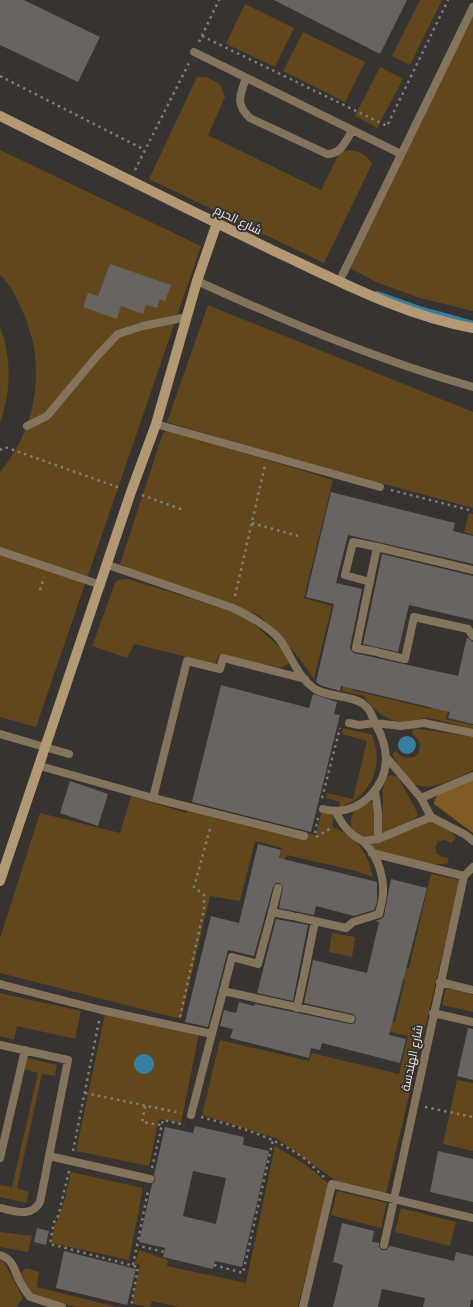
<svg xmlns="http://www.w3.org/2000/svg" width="473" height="1307" viewBox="0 0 473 1307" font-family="'Public Sans',Cairo,sans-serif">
<rect width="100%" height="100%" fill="#363330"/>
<path fill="#62471c" d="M420 0H442L410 65 392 56Z
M245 4 294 28 275 67 226 44Z
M473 15V311L420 298 376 282 348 267Z
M303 32 365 62 345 102 283 71Z
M380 67 403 79 377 128 355 116Z
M197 77H206L220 84 225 97 208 135 321 190 340 152C354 148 365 152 372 164L324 263 149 179Z
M0 150 201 246 36 727 0 717V472C38 426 47 364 22 310 17 299 9 282 0 275Z
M208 305 473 412V508L281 456 167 422Z
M0 327C12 357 11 393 0 423Z
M168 430 333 480 304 598 332 606 314 679 295 653 260 616 136 572 120 564 163 433Z
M469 513 473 514V535L464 532Z
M128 579 228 610 247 618 283 650 287 657 288 664 280 668 219 655 215 664 134 644 127 658 92 646 115 583 118 580Z
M345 679 354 681 352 690 431 709 433 700 450 704 446 719 473 725V730C463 727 432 717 424 718 420 718 416 721 413 722 392 725 375 713 364 696L342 691Z
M343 728 372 735C385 766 370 798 339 808L340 802 326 798 327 793 353 799 367 741 342 734Z
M413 728 473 737V770C459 777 427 794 413 783 403 776 398 765 392 754L396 751C402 759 409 760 417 755 422 747 420 739 412 734Z
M392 775 398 777 417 812 418 816 411 822 384 833 382 831 383 788 386 777Z
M131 796 186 813 190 804 316 835 322 810 334 814 332 827C356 836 368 852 373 877L356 871 287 855 284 862 279 861 282 848 255 841 240 901 210 896 181 1019 0 973V938L40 813 120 833Z
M371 802 375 807 374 835 370 838 363 839 352 830C347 815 357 805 371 802Z
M429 820 445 827 456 837 451 843 445 840 438 841 435 847 437 854 442 857H447L449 863C425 868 396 856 373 851L372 844 374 842Z
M431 874 460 880 386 1193 336 1181 276 1138 202 1115 220 1040 309 1061 312 1053 399 1074 408 1036 383 1030 386 1020 395 1022 405 979 397 977 400 966 409 968Z
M332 933 355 937 352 957 329 952Z
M446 988 473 995V1012L442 1005Z
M0 993 81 1011 75 1039 17 1026 14 1040 0 1036Z
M105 1014 199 1034 181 1123 159 1119 149 1166 76 1151Z
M27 1058 57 1065 55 1076 42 1074 17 1188 29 1192 26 1203 0 1197V1185L12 1187 38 1073 24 1069Z
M457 1080 473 1083V1151L443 1144Z
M275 1146 306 1165 329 1184 298 1307H178L152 1301 150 1307H148L132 1304 140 1265 135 1263 139 1250 168 1260 167 1266 246 1283Z
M71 1172 143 1188 129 1260 51 1243 55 1223 57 1221 64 1202Z
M337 1191 387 1203 381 1228 331 1215Z
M401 1208 456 1222 450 1246 395 1232Z
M0 1232 32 1236 28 1252 0 1247Z
M0 1261 4 1262 23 1298 16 1307H0Z
M26 1268 39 1272 37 1287 117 1307H77L30 1296 20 1274Z"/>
<path fill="#805c22" d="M473 779V833L434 804C436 787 460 784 473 779Z"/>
<path fill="#377fa0" d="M398 745a9 9 0 1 1 18 0a9 9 0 1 1-18 0Z
M134 1064a10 10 0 1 1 20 0a10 10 0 1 1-20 0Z"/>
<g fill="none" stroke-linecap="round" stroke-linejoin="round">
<path stroke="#377fa0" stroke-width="4.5" d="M377 293 422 309 473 323"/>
</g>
<path fill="#676461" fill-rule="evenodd" d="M0 0H24L100 37 78 82 0 45Z
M274 0H407L380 54Z
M110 264 171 285 165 301 160 299 157 308 146 305 143 314 121 306 117 319 83 307 88 293 98 296Z
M331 492 455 523 453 531 473 536V564L348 535 336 583 362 589 350 647 351 650 354 653 458 676 467 637 473 642V724L448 718 450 712 341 686 340 691 333 689 322 686 316 682 334 604 306 597Z
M382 554 473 576V620L409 605 398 652 363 644Z
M221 685 309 708 313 694 337 702 334 714 340 715 311 832 192 802Z
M70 781 108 794 98 826 60 813Z
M258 844 281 850 279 858 377 882V902L374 910 354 916 316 906 314 915 279 908 283 887 280 883H276L273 887 254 956 228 950 208 1027 185 1022 211 916 239 923Z
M391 879 427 888 389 1035 406 1039 400 1063 322 1043 320 1050 311 1048 309 1058 230 1038 233 1029 220 1026 224 1010 236 1013 239 1002 254 1006 255 1004 350 1024 355 1023 356 1018 353 1014 304 1003 313 960 367 973 379 922 375 921 381 919 384 916Z
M276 919 308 925 293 1001 257 993Z
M468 1028 473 1029V1080L457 1076Z
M195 1126 244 1137 243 1145 269 1151 242 1267 215 1261 213 1269 163 1257 165 1248 139 1242 152 1184 155 1181 154 1175 165 1127 193 1133ZM193 1171 226 1178 216 1224 183 1216Z
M438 1151 473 1159V1202L430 1192Z
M342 1223 374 1231 372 1242 379 1243V1247L382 1250H386L390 1246 454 1261 456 1252 473 1256V1300H471L470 1307H423L425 1298 382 1289 378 1307H333L343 1265 333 1262Z
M37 1228 49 1231 46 1245 34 1242Z
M64 1251 136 1269 127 1305 56 1288Z"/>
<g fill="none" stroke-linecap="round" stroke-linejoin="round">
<path stroke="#7f7c79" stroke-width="2.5" stroke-dasharray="2.5 4" stroke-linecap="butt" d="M202 36 387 126 448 0
M199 42 219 0
M0 76 145 150
M135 170 190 61
M0 450 5 447 120 488
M391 490 473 511
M142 495 183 510
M252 523 298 536
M40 590 44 577
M235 596 265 465
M322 798 340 728
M315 833 318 818
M316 837 333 827
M180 1017 204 909V895L194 887 211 825
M85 1093 181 1113
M145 1106 142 1122 161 1125
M425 1107 473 1117
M201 1117C238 1127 274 1136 305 1159 312 1165 318 1172 325 1178
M73 1151 99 1021
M152 1168 163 1120 185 1125
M69 1171 59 1213 57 1219 54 1222 50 1244 138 1267 131 1307
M136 1245 164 1252
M133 1265 148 1191
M214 1265 243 1273 273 1140"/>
<path stroke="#84745d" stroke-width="8" d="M194 52 401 154
M246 78C240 95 235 104 250 118L327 154C341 154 345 142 352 131
M197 281C287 322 378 360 473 387
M339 282 473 7
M156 424 380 487
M27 426 47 416 98 355 118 334 143 326 187 317
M0 551 101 585
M108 565 233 608C246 614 271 628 280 640 291 655 298 678 315 689 328 697 349 695 362 703 371 709 372 717 376 725 389 748 391 774 371 795 357 809 342 814 323 809
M370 582 345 575 353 542 377 547
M377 652 356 648 377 547 473 570
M380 653 405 659 414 617 468 629 473 636
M349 723 359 725 375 723 401 726 424 723 473 733
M0 734 69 754
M387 758 421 798 431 817 466 835 473 841
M40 766 153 798 304 836
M375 790 378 813V839
M153 798 187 661 220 669 223 658 305 679
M421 798 473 776
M336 812C340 821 345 828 352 834 356 838 361 839 365 843 379 858 386 881 382 901
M363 841 378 839 431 817
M372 853 464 876
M464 876 473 867
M272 912 278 888
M297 917 346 928 353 922 379 914 381 905
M304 976 315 921
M440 982 473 990
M0 984 101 1010 212 1034
M223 991 351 1019
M297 1008 303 980
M433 1013 473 1022
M217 1015 232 957 258 964 272 912 292 916
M0 1045 68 1060 40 1202C31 1218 15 1211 0 1208
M191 1115 216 1018
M49 1156 150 1179
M0 1158 25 1050
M384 1245 464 876
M0 1255C13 1259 14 1269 19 1280 22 1286 26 1292 30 1297L62 1307
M303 1307 332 1184 473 1218"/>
<path stroke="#b29873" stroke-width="10" d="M0 116C91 161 181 206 272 250 337 280 402 315 473 328
M0 881 131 492 156 424 197 281 217 223"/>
</g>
<g text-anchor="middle" stroke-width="4" stroke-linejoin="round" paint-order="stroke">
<g font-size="12" fill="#ebe9e7" stroke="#363330">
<text transform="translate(238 220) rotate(26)" y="4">شارع الحرم</text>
<text transform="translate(412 1058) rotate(-78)" y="4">شارع الهندسة</text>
</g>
</g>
</svg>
